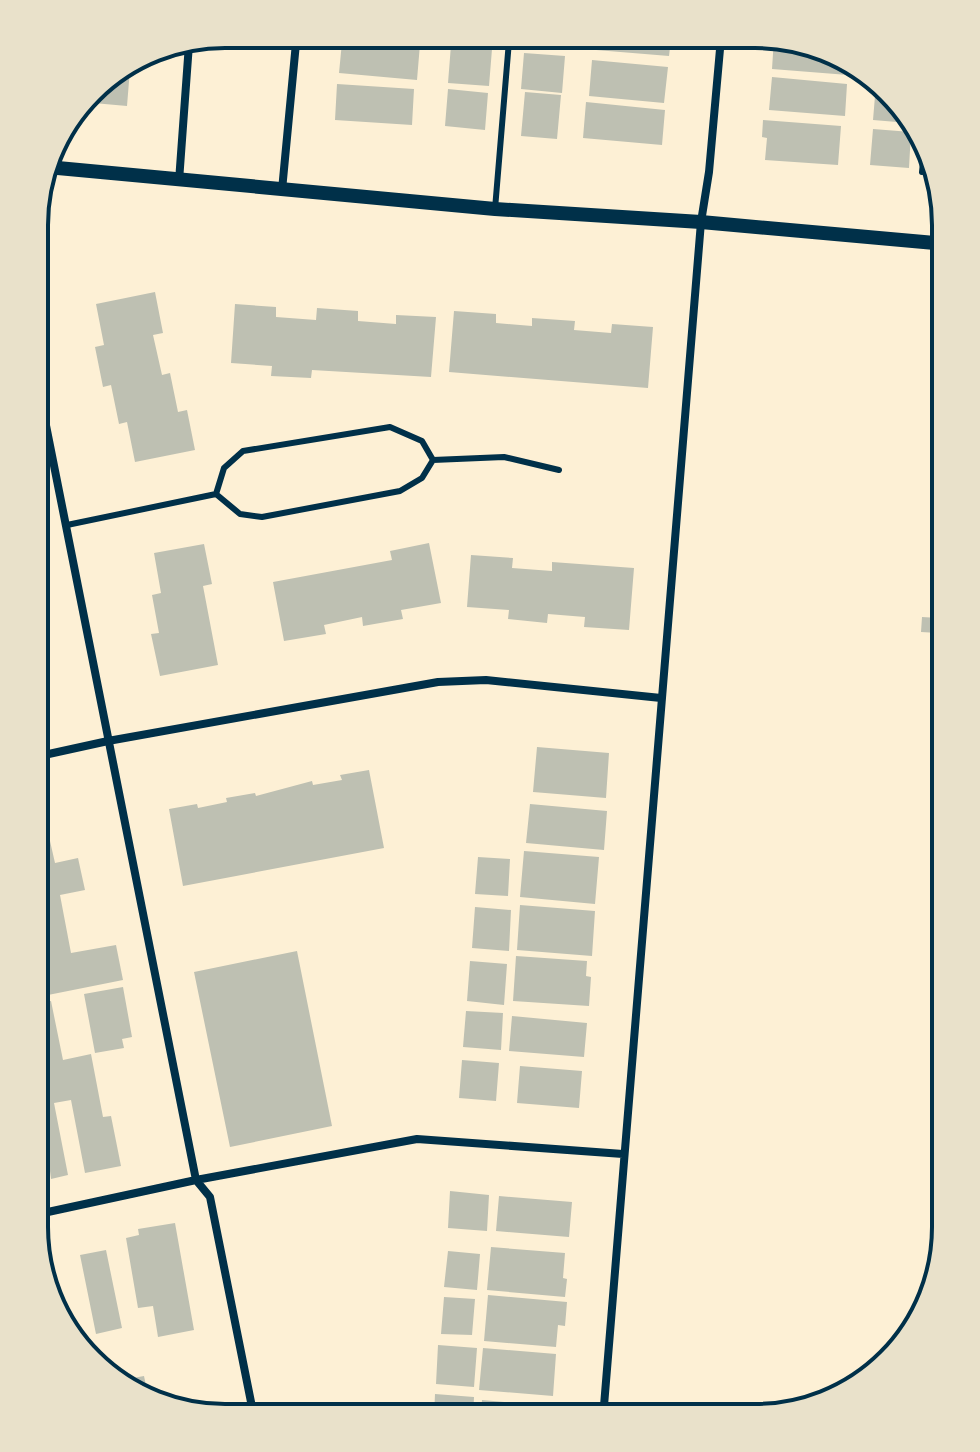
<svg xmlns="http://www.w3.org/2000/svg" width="980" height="1452" viewBox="0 0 980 1452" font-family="'PT Serif',serif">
<rect width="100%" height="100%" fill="#fdf0d5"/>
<path fill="#bec0b2" d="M774 38H792L849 64 848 75 772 69Z
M671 39 669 56 596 50 597 40Z
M524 40H566L565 49 524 45Z
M342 42 420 44 417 80 339 73Z
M451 45 492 49 489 86 448 83Z
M524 53 565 56 562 93 521 89Z
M592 60 668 67 664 103 589 96Z
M121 69H130L127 106 82 102 99 81Z
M772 77 847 84 845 116 769 110Z
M337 84 414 89 412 125 335 120Z
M876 84 880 85 909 123 873 120Z
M448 89 488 93 485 130 445 126Z
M525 92 561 95 557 139 521 136Z
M586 102 665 110 662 145 583 138Z
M763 120 841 126 838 165 765 160 767 138 762 137Z
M873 129 911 132 909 168 870 165Z
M155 292 163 333 153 335 162 375 170 373 178 412 187 410 195 450 135 462 127 422 119 424 111 385 103 387 95 347 104 345 96 304Z
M235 304 276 307V317L316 320 317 308 358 311V321L396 324V315L436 317 431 377 312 370 311 378 271 376 272 366 231 363Z
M454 311 496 314V323L532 326V318L575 321 574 330 611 333 612 324 653 327 648 388 449 372Z
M429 543 441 603 401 610 403 619 363 626 362 617 324 625 326 634 284 641 273 582 392 560 390 551Z
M204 544 212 584 203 586 218 665 160 676 151 634 159 633 152 595 161 593 154 553Z
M471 555 513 558 512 568 552 571V562L634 568 629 630 584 627 585 617 548 614 547 623 508 619 509 610 467 607Z
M946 567V609H944L939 582Z
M922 617 939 618 938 633 921 632Z
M537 747 609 753 606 798 533 792Z
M369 770 384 848 183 886 169 809 197 804 198 808 227 802 226 798 255 793 256 796 312 781 313 785 342 780 340 775Z
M530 804 607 811 604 850 526 843Z
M50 841 55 863 78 858 85 890 60 895 71 953 116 945 123 980 43 996 34 950 35 844Z
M524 851 599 857 595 904 520 897Z
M478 857 510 859 508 896 475 894Z
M520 905 595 911 592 956 517 950Z
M475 907 511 910 509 951 472 948Z
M297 951 332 1126 230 1147 194 972Z
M516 956 587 961 586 976 591 977 589 1006 513 1001Z
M470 961 507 964 504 1005 467 1001Z
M123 987 132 1037 122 1039 124 1048 95 1053 84 994Z
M51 1001 63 1060 91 1054 103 1117 111 1116 121 1166 85 1173 71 1100 54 1103 68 1175 51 1179 50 1171 37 1174 34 1167V1107L46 1105 34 1050V1004Z
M466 1011 503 1013 501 1050 463 1047Z
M512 1016 587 1023 584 1057 509 1051Z
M462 1060 499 1063 496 1101 459 1098Z
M520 1066 582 1071 579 1108 517 1103Z
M450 1191 489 1195 487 1231 448 1228Z
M499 1196 572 1202 569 1237 496 1231Z
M175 1223 194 1330 158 1337 153 1306 138 1308 126 1238 139 1235 138 1229Z
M491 1247 565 1253 563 1278 567 1279 565 1297 487 1290Z
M106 1250 122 1328 96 1334 80 1255Z
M448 1251 480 1254 477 1290 444 1287Z
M488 1295 567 1302 565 1326 558 1325 556 1347 484 1341Z
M444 1297 475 1299 472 1335 441 1334Z
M438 1345 477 1348 474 1387 436 1384Z
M483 1348 556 1354 553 1396 479 1390Z
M144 1376 148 1395 123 1384 122 1380Z
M435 1394 474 1397 473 1417H434Z
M482 1400 538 1405 537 1414 550 1415V1417H481Z"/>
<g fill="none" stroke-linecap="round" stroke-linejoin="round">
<path stroke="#003049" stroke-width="6" d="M922 172 925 143
M495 209 509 41
M433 460 504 457 559 470
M216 494 224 468 243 451 390 427 422 441 433 460
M216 494 240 514 262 517 400 491 422 478 433 460
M941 509 946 456
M67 525 216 494"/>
<path stroke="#003049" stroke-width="8" d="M179 181 189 44
M282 190 296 43
M35 370 196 1180 210 1197 254 1417
M35 757 108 741 438 682 486 680 661 698
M34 1215 196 1180 417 1139 623 1154
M603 1418 701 222 709 172 721 38"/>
<path stroke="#003049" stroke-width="14" d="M47 167 495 209 701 222 946 244"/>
</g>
<path d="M0 0H980V1452H0ZM225 48H755A177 177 0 0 1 932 225V1227A177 177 0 0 1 755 1404H225A177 177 0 0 1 48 1227V225A177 177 0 0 1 225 48Z" fill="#e9e1ca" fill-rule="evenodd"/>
<path fill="none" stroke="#003049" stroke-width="4" d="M225 48H755A177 177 0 0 1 932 225V1227A177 177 0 0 1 755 1404H225A177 177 0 0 1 48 1227V225A177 177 0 0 1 225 48Z"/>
</svg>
